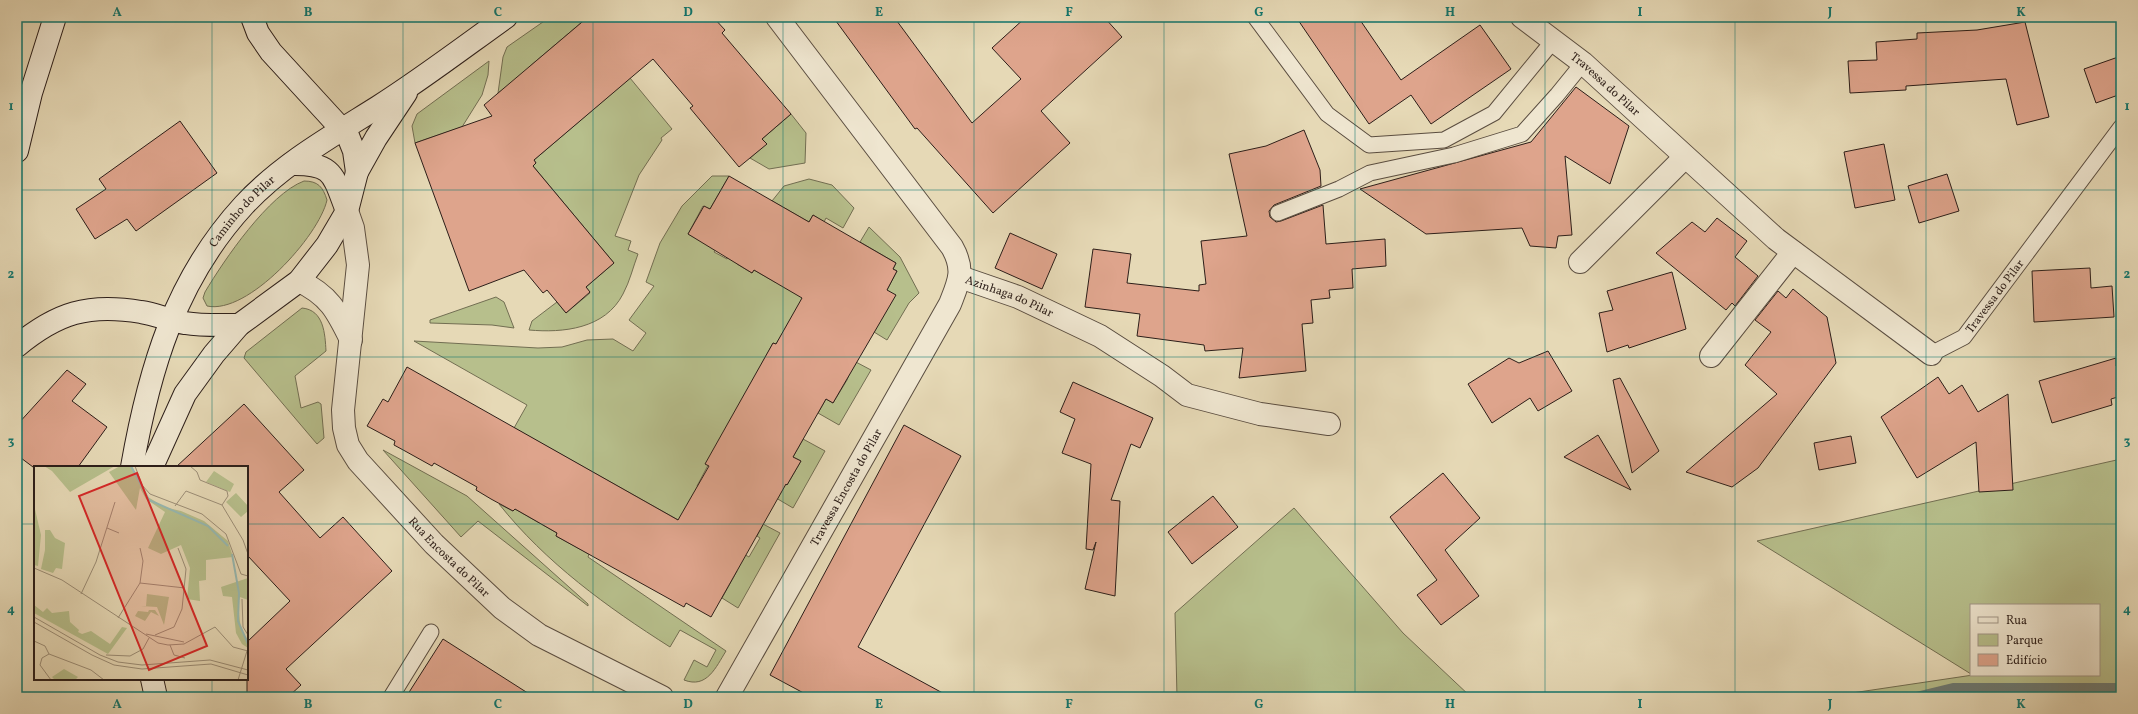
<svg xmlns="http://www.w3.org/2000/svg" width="2138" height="714" viewBox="0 0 2138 714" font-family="Vollkorn,serif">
<rect width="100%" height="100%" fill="#e6d9b6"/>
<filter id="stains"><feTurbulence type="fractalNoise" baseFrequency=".005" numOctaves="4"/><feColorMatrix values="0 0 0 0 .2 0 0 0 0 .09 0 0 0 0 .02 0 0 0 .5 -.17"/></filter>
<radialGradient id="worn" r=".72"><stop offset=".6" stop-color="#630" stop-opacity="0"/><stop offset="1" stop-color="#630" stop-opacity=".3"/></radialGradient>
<path fill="#b7bf8c" stroke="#726e52" d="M550 17H579L582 22 529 67 531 70 498 93 503 57 507 47Z
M489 61 488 75 482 95 462 127 415 143 412 126 417 114Z
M630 78 672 129 661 138 662 140 639 175 615 236 631 241 628 250 638 254C633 267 630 281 623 294 605 329 563 333 529 330L532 321 557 302 566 313 590 293 586 287 614 263 533 166 536 163 534 160Z
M791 114 806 133 805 163 769 169 750 158 766 144 762 139Z
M712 176H729L710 209 703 206 688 234 716 249 714 252 727 259 729 256 737 264 752 273 754 270 775 282 809 292 776 344 773 343 697 486 705 491 680 521 514 428 527 405 414 341 538 348 562 347 587 340 613 339 633 351 646 333 629 320 654 286 646 282 660 243 682 206Z
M809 179 832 185 854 208 843 228 826 218 824 222 813 215 809 222 772 201 784 186Z
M304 181C318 181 323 187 327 200 319 236 248 315 207 306L203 298 205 292C224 260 269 194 304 181Z
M869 227 900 257 919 293 909 303 887 340 874 332 887 290 897 271 893 269 896 263 860 242Z
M496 297 504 302 514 328 492 325 430 323V320Z
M302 308C324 310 325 334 326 351L295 376 301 408 318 402 321 404 324 438 317 444 244 358 246 352Z
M854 361 871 370 839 425 818 413 826 399 833 403 847 380Z
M803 439 825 451 793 508 771 495 779 480 787 485 801 461 793 457Z
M383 450 467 496 588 604V606L478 521 461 537Z
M2121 459V688L2015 690 1975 697H1825L1973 675H2099V605H1971V674L1757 541Z
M499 504 513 511 515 509 557 533 556 536 589 554 588 557 726 651C716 667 707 689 684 680L694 660 707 667 716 650 680 630 670 647C607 607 546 563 499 504Z
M1294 508 1403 633 1471 697H1177L1175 613Z
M763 524 780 533 738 608 722 598 737 571 731 568 740 552 749 557 760 538 757 536Z"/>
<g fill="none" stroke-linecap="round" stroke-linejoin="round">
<path stroke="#6c7b75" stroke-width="10" d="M1916 697 1953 688H2121"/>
</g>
<path fill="#dea48c" stroke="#2c1e19" d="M588 17H713L725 30 722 33 791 114 762 139 767 144 739 167 690 108 693 106 653 59 534 160 536 163 533 166 614 263 586 287 590 292 566 313 547 290 543 293 524 270 469 291 415 143 492 116 484 105Z
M833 17H894L972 123 1021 79 992 48 1026 17H1104L1122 37 1041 111 1070 143 993 213 917 128 915 129Z
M1296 17H1358L1401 80 1480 25 1511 69 1431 124 1411 95 1369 124Z
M2025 22 2049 117 2017 125 2006 79 1906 86V90L1850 93 1848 61 1877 60 1876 42 1917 39V33L1977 30Z
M2121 56V94L2096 103 2084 69Z
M1576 87 1629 126 1610 184 1565 156 1572 235 1558 236 1556 248 1530 246 1522 228 1426 234 1360 189 1531 142Z
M180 121 217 173 136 231 127 219 95 239 76 209 106 189 99 179Z
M1304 130 1320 170 1321 186 1274 205 1269 211 1270 217 1276 222 1281 221 1323 205 1326 244 1385 239 1386 266 1352 269 1353 288 1329 290 1330 298 1311 300 1313 323 1302 324 1306 371 1239 378 1243 348 1205 351 1204 345 1137 336 1140 314 1085 307 1093 249 1131 254 1127 283 1199 291V285L1206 284 1201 241 1247 236 1229 154 1266 146Z
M1884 144 1895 200 1855 208 1844 152Z
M1947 174 1959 211 1919 223 1908 186Z
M729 176 809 222 813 215 896 263 893 269 897 271 887 290 896 295 833 403 826 399 793 457 801 461 787 485 786 484 711 617 686 603 684 607 556 536 557 533 515 509 513 511 491 499 476 490 477 487 434 463 432 466 405 451 394 445 395 441 367 426 383 399 388 402 407 367 678 520 709 466 705 464 773 343 776 344 802 298 754 270 752 273 688 234 704 206 710 209Z
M1717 218 1747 241 1735 257 1758 276 1735 306 1732 303 1726 310 1656 253 1692 222 1705 232Z
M1010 233 1057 254 1042 289 995 268Z
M2090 268 2091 288 2112 286 2114 317 2034 322 2032 271Z
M1672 272 1686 329 1629 348 1628 345 1607 352 1599 313 1613 310 1607 291Z
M1793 289 1827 317 1836 363 1758 468 1732 487 1686 472 1777 394 1745 365 1771 332 1755 320 1778 291 1786 298Z
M1548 351 1572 391 1538 411 1530 398 1492 423 1468 384 1509 358 1519 363Z
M2116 358V366L2121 365V396L2111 399 2112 405 2052 423 2039 381Z
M67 370 86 384 72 401 107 427 78 467H33L17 455V425Z
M1938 377 1949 394 1962 385 1978 412 2008 394 2013 490 1979 492 1976 442 1917 478 1881 417Z
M1620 378 1659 451 1632 473 1613 380Z
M1073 382 1153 418 1140 448 1131 444 1111 500 1120 501 1115 596 1085 589 1096 542 1093 550 1086 549 1091 464 1062 453 1075 419 1060 412Z
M244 404 304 470 279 492 320 538 343 517 392 571 286 669 301 685 288 697H247V642L290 601 247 555V467H176Z
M904 425 961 456 858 647 950 697H811L770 675Z
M1598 435 1631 490 1564 457Z
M1851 436 1856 463 1819 470 1814 443Z
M1443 473 1480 518 1445 550 1479 596 1441 625 1417 595 1437 580 1390 517Z
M1213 496 1238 527 1192 564 1168 532Z
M443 639 534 697H406Z"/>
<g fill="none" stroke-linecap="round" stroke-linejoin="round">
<defs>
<g id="lane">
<path d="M1255 17 1327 114 1369 145 1444 140 1494 113 1553 41"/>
<path d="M1278 213 1339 189 1370 173 1454 155 1522 134 1557 95 1583 63"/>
<path id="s1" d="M1931 354 1964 337 2121 127"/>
<path d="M391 697 431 632"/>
</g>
<g id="street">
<path id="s2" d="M1522 17 1583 63 1776 239 1931 354"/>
<path id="s3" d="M347 211 353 228 358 265 343 410 344 428 348 445 358 461 434 544 502 608 539 635 662 697"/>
<path d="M1580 262 1685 157"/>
<path id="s4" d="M960 277 1018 297 1100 336 1162 376 1187 395 1260 414 1329 424"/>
<path d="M299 281C329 295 337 311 351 340"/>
<path d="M1711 356 1793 252"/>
<path id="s5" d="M727 697 950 304C959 281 965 270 952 247L777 17"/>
</g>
<g id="secondary">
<path d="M252 17 258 33 271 52 348 136 354 151 357 172"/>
<path d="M17 151 31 93 55 17"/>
<path d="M291 164C334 163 333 175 347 211"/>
<path d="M17 346C57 313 88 303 141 312 156 314 170 321 185 323 203 326 221 325 239 325"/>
<path id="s6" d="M132 467C149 370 175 280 244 205 282 164 332 136 378 107 422 79 464 47 506 17"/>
<path d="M152 467 185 394 214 354 239 325 299 281 327 245 347 211 357 172 376 138 406 93"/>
<path d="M152 679 156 697"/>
</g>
</defs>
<use href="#lane" stroke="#5a4d40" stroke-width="17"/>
<use href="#street" stroke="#5a4d40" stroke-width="24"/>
<use href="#secondary" stroke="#2c1e19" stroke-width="24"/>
<use href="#lane" stroke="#efe6d0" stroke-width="15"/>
<use href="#street" stroke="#efe6d0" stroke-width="22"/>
<use href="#secondary" stroke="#efe6d0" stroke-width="22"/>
</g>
<path fill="none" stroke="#0f766e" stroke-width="1" stroke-opacity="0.55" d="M212 17V467M403 17V697M593 17V697M783 17V697M974 17V697M1164 17V697M1355 17V697M1545 17V697M1735 17V697M1926 17V697M17 190H2121M17 357H2121M17 524H35M247 524H2121M212 679V697"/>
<g text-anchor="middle" stroke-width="4" stroke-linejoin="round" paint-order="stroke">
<g font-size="12" fill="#2c1e19" stroke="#efe6d0">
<text dy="4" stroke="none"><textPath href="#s2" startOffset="107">Travessa do Pilar</textPath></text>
<text dy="4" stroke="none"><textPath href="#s6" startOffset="283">Caminho do Pilar</textPath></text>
<text dy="4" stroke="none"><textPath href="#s4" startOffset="53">Azinhaga do Pilar</textPath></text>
<text dy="4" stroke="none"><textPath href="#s1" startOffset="88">Travessa do Pilar</textPath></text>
<text dy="4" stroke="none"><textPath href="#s5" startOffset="241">Travessa Encosta do Pilar</textPath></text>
<text dy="4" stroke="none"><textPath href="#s3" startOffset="388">Rua Encosta do Pilar</textPath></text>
</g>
</g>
<g transform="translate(34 466)">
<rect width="214" height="214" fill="#e6d9b6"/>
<path d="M10 0H81L36 26 18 5ZM86 0H97L114 31 130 41 147 45 170 55 194 75 199 91 172 94V114L165 115 166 135 153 133 156 102 147 79 127 88 114 82 131 46 112 33 106 22 102 44 75 6ZM180 5 200 18 196 26 172 16ZM202 27 214 40V45L207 51 192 36ZM0 39 7 69 4 100 0 99ZM11 64H16L21 72 31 77 28 103 22 102 19 107 7 103 11 84ZM214 112V134L206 131 204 138 207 164 214 174V182L208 178 202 167 198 131 189 130 187 121ZM113 128 135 131 130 159 123 141 106 140H112ZM0 139 9 146 13 142 18 147 35 145 36 156 45 164 44 166 48 168 57 165 76 178 88 161 93 162 74 188 0 147ZM115 144H121L125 150 117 146 111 155 101 150 104 145 114 146ZM30 203 44 211 41 214H21L18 211Z" fill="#b7bf8c"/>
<path fill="none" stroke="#97b9b2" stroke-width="2" d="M97 0 115 34 174 60 194 80M198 88 205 127 204 155 214 178"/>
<path fill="none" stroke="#9c8e77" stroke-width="1" d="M101 0 108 19 116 28 168 48 192 68 207 108 214 110M156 0 163 6 166 14 193 25 194 30 188 39M141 40 152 25 188 39 209 74 214 88M73 62 85 67M0 102 28 114 124 177 134 179 150 178 181 161 199 181 214 185M106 117 151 122M47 128 62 96 81 36M208 133 209 161 214 169M0 151 66 189 84 196 108 199 176 194 214 204M84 152 106 117 109 95 106 82M0 156 58 189 80 199 108 203 177 198 214 209M112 168 150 176M121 169 140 161 148 143 152 103 144 82M0 175 11 180 15 188M136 179 140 189 151 192M72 189 96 190 109 183 115 172M17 214 6 199 8 192 15 188 57 204 70 214M204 214 213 185"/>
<path fill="#d62828" fill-opacity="0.15" stroke="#d62828" stroke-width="2" d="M103 7 173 180 115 204 45 30Z"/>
<rect width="214" height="214" fill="none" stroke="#2c1e19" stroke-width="2"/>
</g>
<rect width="2138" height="714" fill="none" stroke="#e6d9b6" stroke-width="44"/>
<rect x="1970" y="604" width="130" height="72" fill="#efe6d0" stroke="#a19687"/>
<rect x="1978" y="617" width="20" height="6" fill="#efe6d0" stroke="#a19687"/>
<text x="2006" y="624" font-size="12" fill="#2c1e19">Rua</text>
<rect x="1978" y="634" width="20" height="12" fill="#b7bf8c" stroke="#a19687"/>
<text x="2006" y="644" font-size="12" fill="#2c1e19">Parque</text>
<rect x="1978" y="654" width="20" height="12" fill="#dea48c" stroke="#a19687"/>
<text x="2006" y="664" font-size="12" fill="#2c1e19">Edifício</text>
<rect x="22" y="22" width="2094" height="670" fill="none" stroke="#0f766e" stroke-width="1.5"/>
<g font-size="13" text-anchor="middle" font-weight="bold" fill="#0f766e">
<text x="117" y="16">A</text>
<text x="308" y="16">B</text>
<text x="498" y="16">C</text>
<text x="688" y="16">D</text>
<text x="879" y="16">E</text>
<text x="1069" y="16">F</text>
<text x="1259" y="16">G</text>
<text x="1450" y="16">H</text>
<text x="1640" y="16">I</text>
<text x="1830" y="16">J</text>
<text x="2021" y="16">K</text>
<text x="11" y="110">1</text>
<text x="2127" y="110">1</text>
<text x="11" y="278">2</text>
<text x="2127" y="278">2</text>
<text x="11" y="445">3</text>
<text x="2127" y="445">3</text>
<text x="11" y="613">4</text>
<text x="2127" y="613">4</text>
<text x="117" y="708">A</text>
<text x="308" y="708">B</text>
<text x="498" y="708">C</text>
<text x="688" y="708">D</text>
<text x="879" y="708">E</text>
<text x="1069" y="708">F</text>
<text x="1259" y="708">G</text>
<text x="1450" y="708">H</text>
<text x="1640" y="708">I</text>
<text x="1830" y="708">J</text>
<text x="2021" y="708">K</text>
</g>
<rect width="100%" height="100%" filter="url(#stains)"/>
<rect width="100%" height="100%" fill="url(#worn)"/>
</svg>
